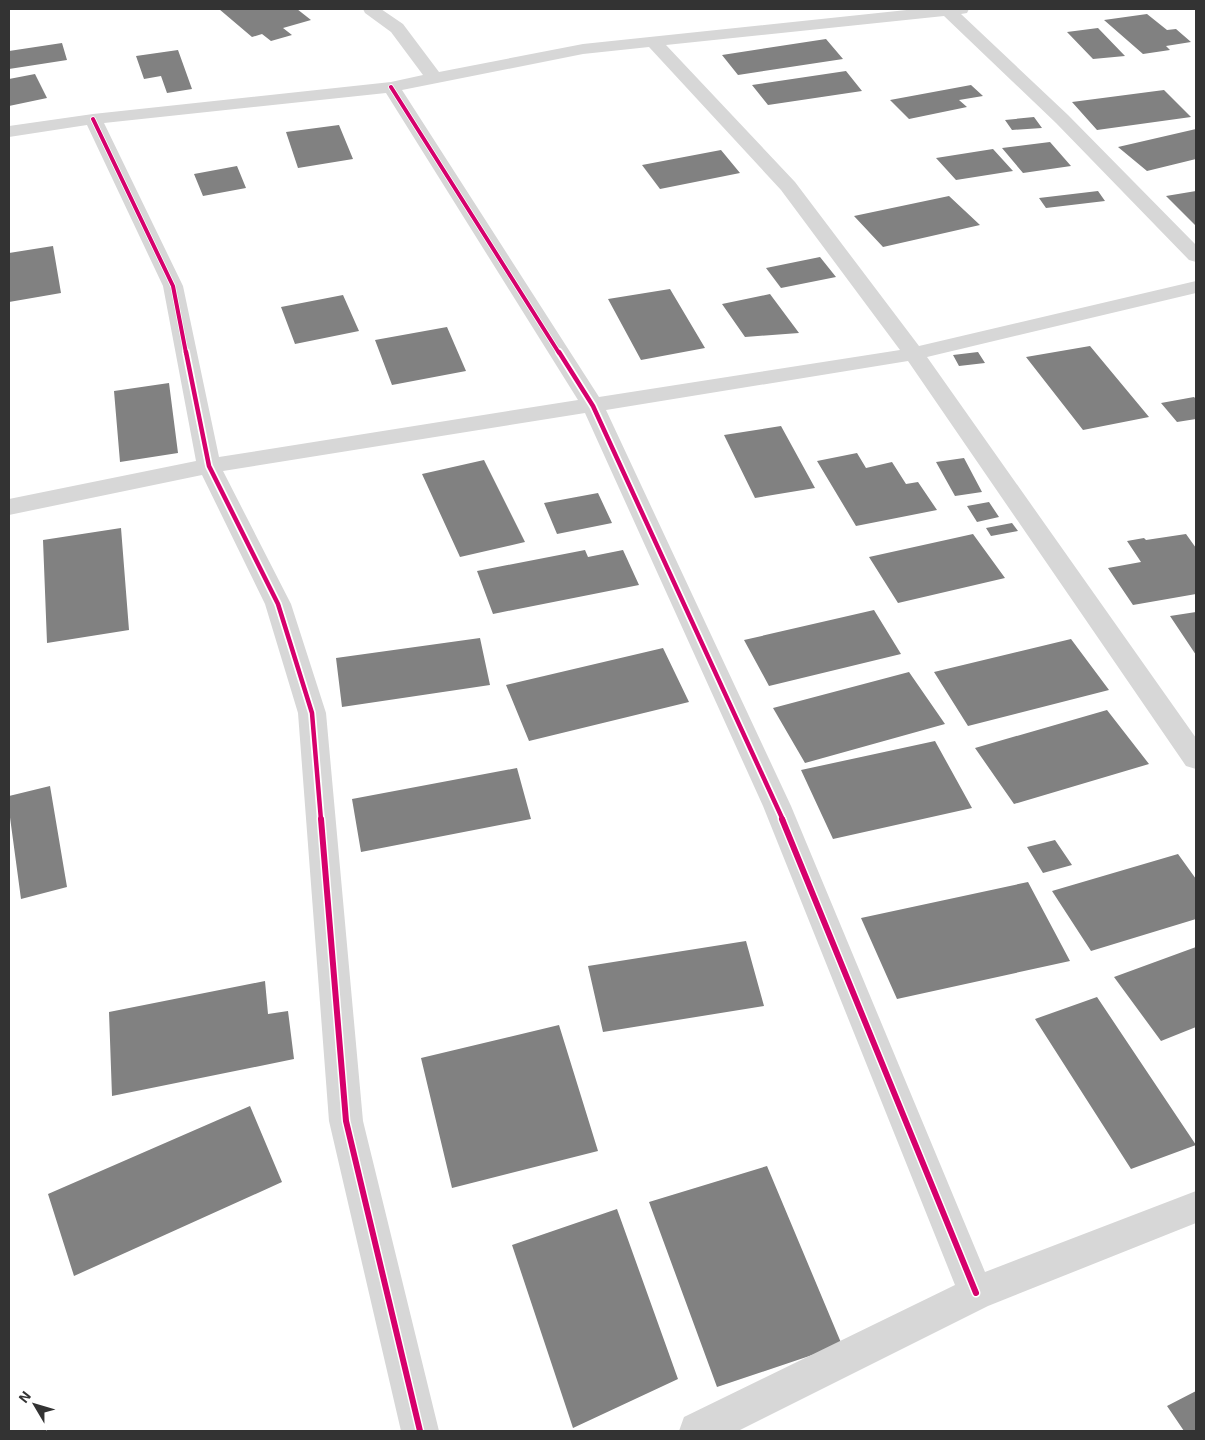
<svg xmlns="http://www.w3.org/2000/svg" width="1205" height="1440" viewBox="0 0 1205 1440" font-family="'Exo 2',sans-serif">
<rect width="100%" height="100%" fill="#fff"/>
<path fill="#818181" d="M219 9H297L311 20 283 28 292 35 271 41 262 34 252 37Z
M1147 14 1167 30 1176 29 1191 42 1166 46 1170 50 1143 54 1104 20Z
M1098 28 1125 56 1093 59 1067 32Z
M826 39 843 59 738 75 722 55Z
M62 43 67 60 9 69V51Z
M178 50 192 89 167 93 161 76 144 79 136 56Z
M846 71 862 91 768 105 752 85Z
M35 74 47 98 9 106V79Z
M971 85 983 96 959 100 967 107 909 119 890 100Z
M1164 90 1191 117 1097 130 1072 102Z
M1034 117 1042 128 1012 130 1005 120Z
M339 125 353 159 298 168 286 132Z
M1196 129V159L1147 171 1118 147Z
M1050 142 1071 166 1023 173 1002 148Z
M993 149 1013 171 956 180 936 158Z
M721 150 740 173 660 189 642 165Z
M237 166 246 188 203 196 194 174Z
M1098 191 1105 201 1046 208 1039 198Z
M1196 191V226L1166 196Z
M949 196 980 225 883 247 854 216Z
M53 246 61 293 9 302V253Z
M820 257 836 277 781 288 766 268Z
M670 289 705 348 641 360 608 299Z
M770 294 799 333 745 337 722 304Z
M343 295 359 331 295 344 281 307Z
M447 327 466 371 392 385 375 340Z
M1090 346 1149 417 1083 430 1026 357Z
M978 352 985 363 959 366 953 355Z
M169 383 178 453 120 462 114 391Z
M1194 397 1196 399V419L1177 422 1161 403Z
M781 426 815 488 755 498 724 435Z
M857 453 866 468 892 462 906 484 918 482 937 510 856 526 817 461Z
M964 458 982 492 955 496 936 462Z
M484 460 525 542 460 557 422 474Z
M598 493 612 523 557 534 544 503Z
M989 502 999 517 977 522 967 506Z
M1012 523 1018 531 991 536 986 528Z
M121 528 129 630 47 643 43 540Z
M973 534 1005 578 898 603 869 557Z
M1186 534 1196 548V594L1133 605 1108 568 1141 562 1127 541 1144 538 1146 540Z
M585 550 588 557 623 550 639 585 493 614 477 571Z
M874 610 901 654 769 686 744 640Z
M1196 612V655L1170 616Z
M480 638 490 685 342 707 336 658Z
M1071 639 1109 690 968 726 934 672Z
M663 648 689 702 529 741 506 685Z
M909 672 945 724 805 763 773 708Z
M1107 710 1149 764 1014 804 975 748Z
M935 741 972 808 833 839 801 770Z
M517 768 531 819 361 852 352 799Z
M50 786 67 887 21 899 9 810V796Z
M1055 840 1072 865 1043 873 1027 847Z
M1178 854 1196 879V919L1091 951 1052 891Z
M1028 882 1070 961 897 999 861 918Z
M746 941 764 1006 603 1032 588 966Z
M1196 947V1027L1161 1041 1114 977Z
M265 981 268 1014 288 1011 294 1059 112 1096 109 1012Z
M1097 997 1196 1145 1131 1169 1035 1019Z
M559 1025 598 1151 452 1188 421 1058Z
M250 1106 282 1182 74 1276 48 1194Z
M767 1166 842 1345 717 1387 649 1202Z
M617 1209 678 1379 573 1428 512 1245Z
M1196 1391V1431H1184L1167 1406Z"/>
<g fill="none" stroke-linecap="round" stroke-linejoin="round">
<path fill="#d7d7d7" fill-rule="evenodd" d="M363 9H381L403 24 439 72 583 44 916 9H969L967 13 961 14 1068 115 1196 245V262L1189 260 1056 123 944 16 666 45 795 182 919 346 1196 281V293L927 357 1196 738V769L1186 766 908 361 606 410 791 806 985 1272 1196 1191V1223L988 1306 738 1431H679L684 1417 955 1285 763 806 585 413 223 471 291 604 326 713 363 1121 439 1431H401L329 1121 298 713 265 604 202 475 9 515V499L196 461 163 286 87 125 9 137V126L93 114 391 82 423 75 391 32 365 13ZM649 47 781 190 900 350 599 397 402 90 583 54ZM386 93 578 400 219 457 183 286 104 123Z"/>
<defs>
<path id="cycleway-far2" d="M391 87 559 353
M93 119 173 286 186 353"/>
<path id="cycleway-far1" d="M186 352 209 466 278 604 312 713 321 820
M559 352 593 406 783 820"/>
<path id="cycleway" d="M321 819 346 1121 420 1431
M782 819 976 1293"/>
</defs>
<use href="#cycleway-far2" stroke="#fff" stroke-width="5.5"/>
<use href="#cycleway-far1" stroke="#fff" stroke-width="8"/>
<use href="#cycleway" stroke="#fff" stroke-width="9"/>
<use href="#cycleway-far2" stroke="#d6006c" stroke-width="4"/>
<use href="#cycleway-far1" stroke="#d6006c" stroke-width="4.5"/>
<use href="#cycleway" stroke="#d6006c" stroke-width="6"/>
</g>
<rect width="1205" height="1440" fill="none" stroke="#333333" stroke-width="20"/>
<g transform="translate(35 1405) rotate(308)" stroke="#ffffff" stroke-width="4" paint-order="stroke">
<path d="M0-4L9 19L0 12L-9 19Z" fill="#333333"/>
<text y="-8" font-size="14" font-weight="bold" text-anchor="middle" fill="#333333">N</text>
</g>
</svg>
